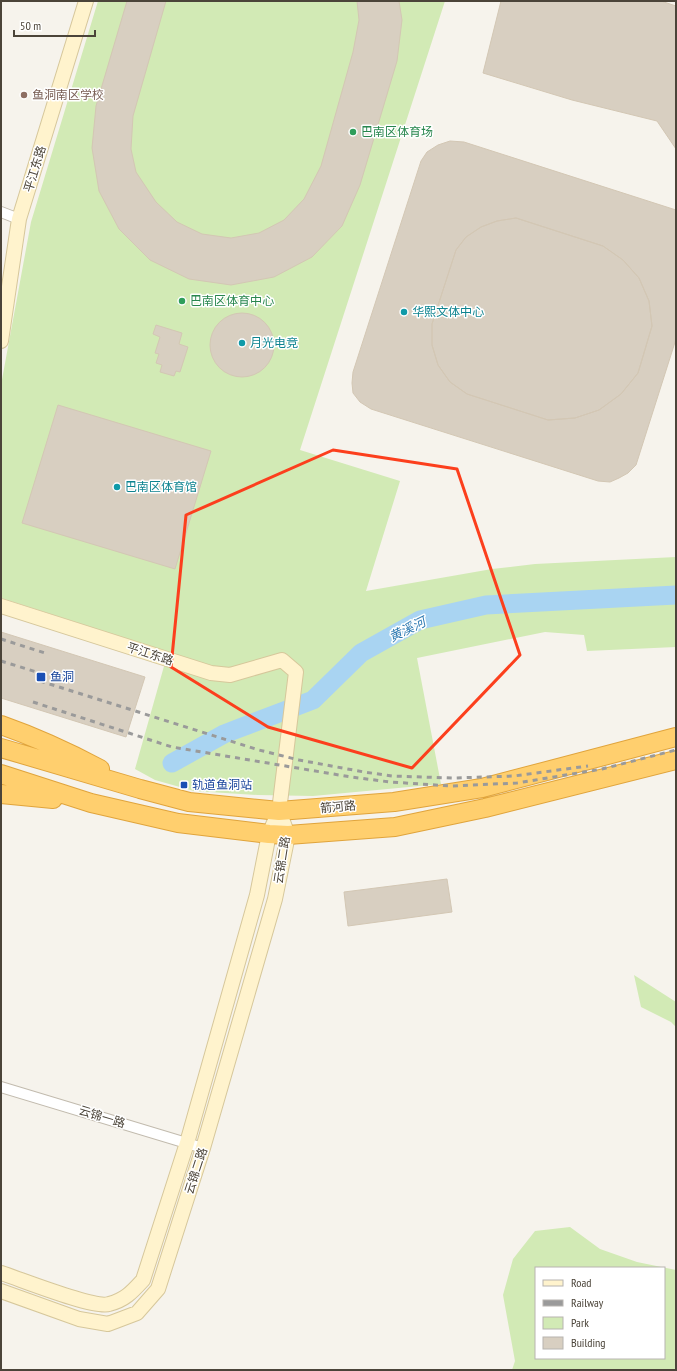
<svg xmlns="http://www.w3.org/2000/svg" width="677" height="1371" viewBox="0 0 677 1371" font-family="'PT Sans Narrow','Noto Sans SC',sans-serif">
<rect width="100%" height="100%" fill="#f6f3ec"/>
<path fill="#d2eab5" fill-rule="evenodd" d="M98 1H445L300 450 400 481 366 591 492 569 535 564 676 557V647L587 651 584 635 545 632 417 658 441 784 313 796 258 795 194 791 155 780 135 769 168 652 1 598V385L31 222Z
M634 975 676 1002V1027L671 1022 641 1007Z
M570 1227 600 1249 637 1262 676 1270V1370H512L515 1361 503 1295 513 1259 535 1231ZM536 1268H664V1358H536Z"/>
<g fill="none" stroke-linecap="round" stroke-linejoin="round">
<path stroke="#a9d4f2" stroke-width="19" d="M172 763 224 734 313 700 361 653 420 620 486 605 676 595"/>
</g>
<path fill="#d8cfc1" stroke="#d3c7b4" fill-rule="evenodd" d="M127 1H166L133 116 131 149 136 172 156 202 177 222 202 234 231 238 259 233 284 220 304 199 321 166 353 52 359 20 357 1H399L402 20 397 61 360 185 342 226 312 257 274 277 231 285 189 279 150 260 119 229 99 191 92 148 96 106Z
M501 1H661L676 6V149L657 121 572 100 483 73Z
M450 141 464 142 676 210V339L636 465 628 473 619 478 610 482 598 481 371 409 360 402 353 393 352 383 353 372 421 161 427 152 438 145ZM516 218 603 246 623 260 639 278 649 301 652 326 638 373 621 394 599 410 575 418 548 420 467 394 450 382 438 365 432 345V324L456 250 466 237 481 227 497 221Z
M516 218 603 246 623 260 639 278 649 301 652 326 638 373 621 394 599 410 575 418 548 420 467 394 450 382 438 365 432 345V324L456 250 466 237 481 227 497 221Z
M210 345a32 32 0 1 1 64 0a32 32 0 1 1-64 0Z
M156 325 182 333 179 344 188 347 180 372 176 371 174 376 160 372 162 365 156 363 159 354 155 353 160 337 153 334Z
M58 405 211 451 175 569 22 523Z
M1 632 145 677 126 737 1 698Z
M447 879 452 912 348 926 344 892Z"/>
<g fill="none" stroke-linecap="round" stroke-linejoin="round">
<defs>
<path id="street" d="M1 212 19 219
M1 1087 203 1148"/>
<path id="secondary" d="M1 341 19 219 86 1
M1 606 211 673 230 675 282 660 296 672 279 811 269 834 257 895 187 1143 143 1280C132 1292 125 1300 109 1304 94 1309 20 1279 1 1273
M1 1291 79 1319 108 1324 137 1313 158 1289 203 1148 275 899 288 835 279 811"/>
<path id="highway" d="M1 725C35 737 68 752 100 769
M1 748 140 789 189 802 279 811 394 802 482 788 676 737
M1 774 91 803 178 823 269 834 288 835 395 827 485 808 676 760
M1 794 53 799"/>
</defs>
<use href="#street" stroke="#c2bbae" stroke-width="12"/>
<use href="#secondary" stroke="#d6c79b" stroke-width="16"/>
<use href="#highway" stroke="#e0a43c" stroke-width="20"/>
<use href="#street" stroke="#fff" stroke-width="10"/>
<use href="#secondary" stroke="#fff3cd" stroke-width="14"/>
<use href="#highway" stroke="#ffcf6e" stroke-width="18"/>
<path stroke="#9a9a9a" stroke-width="3" stroke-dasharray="5 5" stroke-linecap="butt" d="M1 639 48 654
M1 661 43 674
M40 681 259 750 299 760 364 772 392 776 453 778 514 776 588 766
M33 702 172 747 351 777 390 782 451 786 517 783 602 769 676 750"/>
</g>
<path fill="none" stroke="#fc3f1d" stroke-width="3" stroke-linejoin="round" d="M333 450 457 469 520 655 412 768 268 727 171 667 186 515Z"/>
<circle fill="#8d6e63" stroke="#fff" stroke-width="1.5" cx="24" cy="95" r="4"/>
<g fill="#2e9e5b" stroke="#fff" stroke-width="1.5">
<circle cx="353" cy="132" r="4"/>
<circle cx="182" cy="301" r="4"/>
</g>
<g fill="#0f9aa8" stroke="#fff" stroke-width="1.5">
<circle cx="404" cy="312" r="4"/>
<circle cx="242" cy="343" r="4"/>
<circle cx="117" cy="487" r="4"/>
</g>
<g fill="#1a4fb4" stroke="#fff" stroke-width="1.5">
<rect x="36" y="672" width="10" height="10" rx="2"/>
<rect x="180" y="781" width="8" height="8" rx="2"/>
</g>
<g text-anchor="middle" stroke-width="3" stroke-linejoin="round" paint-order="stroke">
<g font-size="12" fill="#785e54" stroke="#fff" text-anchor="start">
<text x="32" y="99">鱼洞南区学校</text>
</g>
<g font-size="12" fill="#27864d" stroke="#fff" text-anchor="start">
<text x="361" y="136">巴南区体育场</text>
<text x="190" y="305">巴南区体育中心</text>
</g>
<g font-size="12" fill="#4b4439" stroke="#fff">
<text transform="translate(35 169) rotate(-73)" y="4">平江东路</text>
<text transform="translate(150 654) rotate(18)" y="4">平江东路</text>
<text transform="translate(338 807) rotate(-5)" y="4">箭河路</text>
<text transform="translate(282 860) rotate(-81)" y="4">云锦二路</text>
<text transform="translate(102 1117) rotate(17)" y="4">云锦一路</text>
<text transform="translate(196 1171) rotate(-72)" y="4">云锦二路</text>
</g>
<g font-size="12" fill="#0d838f" stroke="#fff" text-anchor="start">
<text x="412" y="316">华熙文体中心</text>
<text x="250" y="347">月光电竞</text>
<text x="125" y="491">巴南区体育馆</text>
</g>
<g font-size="12" fill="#164399" stroke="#fff" text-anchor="start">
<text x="50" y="681">鱼洞</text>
<text x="192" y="789">轨道鱼洞站</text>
</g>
<g font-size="13" font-style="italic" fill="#2e7ab2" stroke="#fff">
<text transform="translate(407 629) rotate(-26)" y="5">黄溪河</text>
</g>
</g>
<rect width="677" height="1371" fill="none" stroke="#4b4439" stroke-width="4"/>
<rect x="535" y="1267" width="130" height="92" fill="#ffffff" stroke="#b7b4b0"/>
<rect x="543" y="1280" width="20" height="6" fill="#fff3cd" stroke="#b7b4b0"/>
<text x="571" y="1287" font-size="12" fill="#4b4439">Road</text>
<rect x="543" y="1300" width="20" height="6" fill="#9a9a9a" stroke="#b7b4b0"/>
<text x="571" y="1307" font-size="12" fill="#4b4439">Railway</text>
<rect x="543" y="1317" width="20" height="12" fill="#d2eab5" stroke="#b7b4b0"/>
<text x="571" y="1327" font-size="12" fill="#4b4439">Park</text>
<rect x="543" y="1337" width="20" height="12" fill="#d8cfc1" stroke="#b7b4b0"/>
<text x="571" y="1347" font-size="12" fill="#4b4439">Building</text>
<path d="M14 30v6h81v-6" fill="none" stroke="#4b4439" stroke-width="2"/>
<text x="20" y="30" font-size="12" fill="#4b4439" stroke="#ffffff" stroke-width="3" paint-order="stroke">50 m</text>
</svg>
